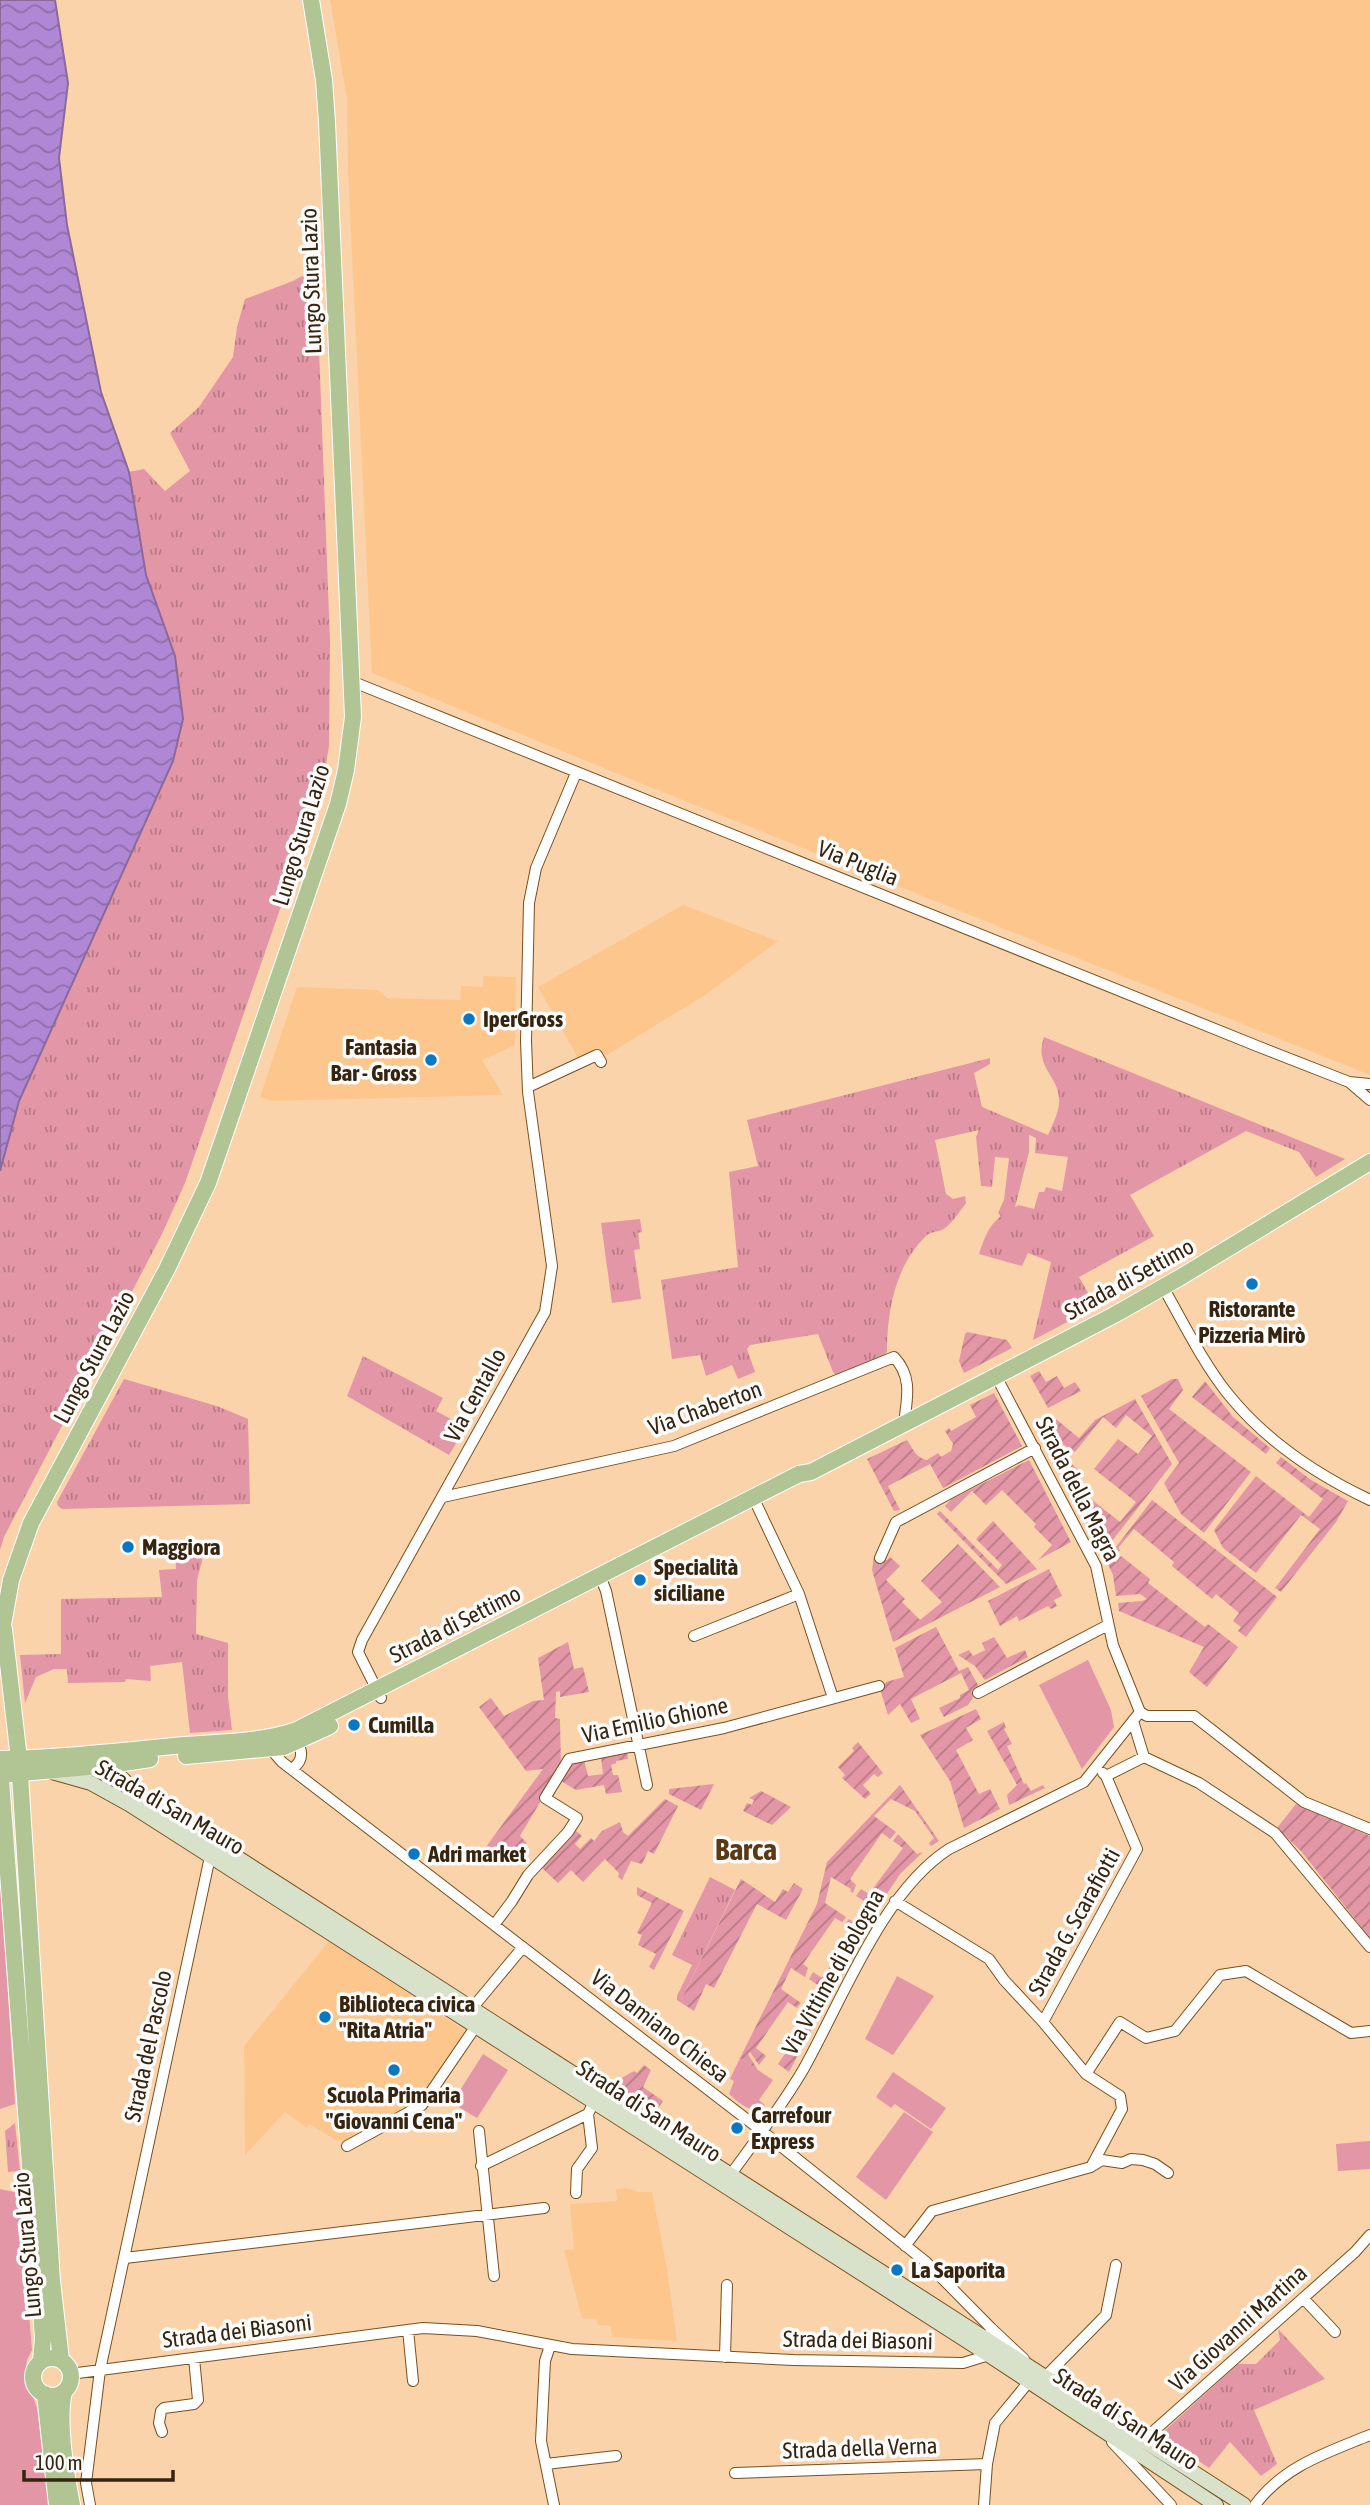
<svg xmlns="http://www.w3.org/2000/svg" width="1370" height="2505" viewBox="0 0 1370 2505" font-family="'Asap Condensed',sans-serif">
<defs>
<pattern id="grass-tufts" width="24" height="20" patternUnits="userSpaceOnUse" patternTransform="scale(1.75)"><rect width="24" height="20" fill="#e396a5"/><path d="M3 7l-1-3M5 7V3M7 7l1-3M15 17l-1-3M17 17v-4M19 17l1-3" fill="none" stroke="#b97a85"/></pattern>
<pattern id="garden-furrows" width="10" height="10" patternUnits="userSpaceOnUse" patternTransform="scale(1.75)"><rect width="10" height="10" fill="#e396a5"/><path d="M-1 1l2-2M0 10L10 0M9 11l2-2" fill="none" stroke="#b97a85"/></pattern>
<pattern id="water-waves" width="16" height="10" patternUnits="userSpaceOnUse" patternTransform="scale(1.75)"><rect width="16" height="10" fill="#af87d4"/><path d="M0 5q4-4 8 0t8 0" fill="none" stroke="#8f6eaa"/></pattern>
</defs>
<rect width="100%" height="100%" fill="#fbd3ab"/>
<path fill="#fdc68c" d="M330 0H1370V1075L635 781 372 673 348 170 347 99Z
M683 905 778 941 705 995 607 1055 596 1051 578 1058 538 987Z
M483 976 516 977 515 1045 482 1060 503 1095 273 1101 260 1097 297 987 378 990 387 998 460 1000 461 986 483 987Z
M329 1941 468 2033 420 2104 343 2141 336 2140 309 2124 307 2128 285 2112 245 2155 244 2046Z
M627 2188 640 2192H652L667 2269 677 2341 612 2337 611 2326 598 2325 597 2319 582 2318 564 2250 574 2249 570 2204 617 2201 616 2189Z"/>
<path fill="url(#grass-tufts)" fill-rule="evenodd" d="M316 268 330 642 329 746 325 771 305 837 185 1183 162 1234 4 1537 0 1550V1171L19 1101 173 761 175 656 146 575 129 472 144 469 165 491 190 471 170 433 199 407 233 357 237 327 245 299 293 281Z
M1044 1037 1345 1159 1316 1177 1299 1152 1246 1131 1130 1195 1154 1236 1079 1277 1096 1307 1033 1340 1051 1262 1028 1253 1022 1266 979 1254C984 1239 988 1226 1001 1216L998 1213 1004 1200 1009 1158 995 1157 992 1187 981 1186 976 1137 979 1130 935 1140 946 1194 953 1199 965 1196 966 1203C960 1211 953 1222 945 1228 939 1233 932 1230 926 1236 895 1266 887 1311 887 1352L882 1357 836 1375 833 1372 818 1334 750 1345 747 1349 755 1372 738 1379 732 1365 706 1376 700 1355 672 1359 661 1280 738 1267 729 1172 758 1166 747 1120 990 1058V1064L974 1073 982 1107 1048 1135C1052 1126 1058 1114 1059 1104 1062 1077 1033 1068 1044 1037ZM1029 1135 1036 1138 1035 1153 1068 1157 1062 1191 1046 1187 1044 1192H1039L1034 1209 1019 1205 1015 1207 1029 1152Z
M640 1219 642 1232 638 1233 640 1249 634 1250 641 1299 612 1303 601 1223Z
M363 1356 443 1398 436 1411 466 1427 449 1455 347 1396Z
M124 1379 217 1406 248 1419 250 1504 62 1509 58 1506 57 1502Z
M192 1538 199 1545 202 1561 197 1580 196 1634 228 1643V1697L232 1730 190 1733 182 1662 150 1666 151 1681 126 1679 125 1682 68 1683 67 1669H54L36 1677 25 1703 20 1655 61 1654V1599L162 1597 159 1570 176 1569 175 1546 182 1540Z
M710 1877 735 1890 680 2002 677 2000V1996L692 1965 672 1955Z
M15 2123 20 2171 8 2172 5 2131Z
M1278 2329 1325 2379 1254 2410 1277 2464 1261 2476 1230 2442 1209 2468 1160 2435 1238 2364H1256L1280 2340Z"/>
<path fill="#e396a5" d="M1088 1660 1111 1710 1114 1727 1082 1769 1039 1685Z
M0 1869 15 2104 0 2109Z
M897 1976 934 1996 893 2055 865 2039Z
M483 2054 508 2070 477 2118 452 2103Z
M740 2058 773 2080 759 2100 765 2105C751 2116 740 2103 729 2094L734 2081 730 2079Z
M893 2072 946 2108 931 2129 895 2104 891 2108 876 2097Z
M904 2112 933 2132 886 2200 856 2177Z
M1370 2141V2169L1338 2171 1336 2144Z
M0 2189 19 2193 32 2350 27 2360 25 2375 37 2408 49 2505H0Z"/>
<path fill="url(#garden-furrows)" d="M967 1332 1007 1340 1012 1348 964 1373 959 1361 965 1334Z
M1039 1371 1046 1382 1057 1376 1064 1388 1075 1382 1081 1391 1048 1408 1030 1376Z
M1172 1379H1178L1183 1390 1169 1409 1251 1472 1204 1533 1181 1514 1164 1483 1179 1463 1141 1396Z
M1205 1381 1233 1417 1270 1448 1266 1454 1192 1397Z
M994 1393 1022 1446 943 1488 930 1464 888 1486 900 1510 894 1511 867 1459 907 1440C913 1449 916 1458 927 1460L938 1453 941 1457 951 1451 953 1444 945 1431 949 1428 951 1431 976 1417 970 1405Z
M1135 1399 1172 1464 1102 1554 1046 1447 1061 1450 1070 1458 1068 1461 1082 1473 1073 1485 1120 1522 1136 1502 1094 1469 1118 1439 1138 1454 1152 1436 1126 1415 1116 1428 1103 1417 1075 1452 1056 1440 1043 1439 1035 1424 1051 1415 1079 1438 1095 1420Z
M1281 1457 1311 1480 1348 1501 1336 1522 1281 1592 1275 1588 1320 1529 1301 1515 1256 1573 1223 1548 1214 1530 1256 1476 1309 1517 1323 1499 1276 1463Z
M1029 1460 1071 1542 1038 1560 1052 1545 1034 1527 1036 1524 1002 1490 986 1505 972 1491 951 1512 945 1506 952 1499Z
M1152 1500 1277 1597 1246 1637 1238 1631 1241 1627 1233 1621 1239 1613 1216 1594 1212 1599 1172 1566 1174 1562 1134 1529 1118 1548 1120 1550 1113 1561 1116 1562 1121 1556 1150 1579 1148 1583 1205 1627 1208 1624 1238 1647 1207 1687 1189 1672 1204 1647 1119 1611 1118 1603 1142 1601 1147 1599 1140 1594 1116 1596 1113 1575 1106 1560Z
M940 1511 998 1570 1002 1565 976 1539 993 1521 1037 1569 1006 1584 937 1514Z
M958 1544 1000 1587 893 1642 872 1570 874 1556 887 1560 890 1557 900 1566 886 1580 905 1599 902 1602 920 1620 942 1602 921 1581Z
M1049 1569 1062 1596 1054 1600 1057 1606 1051 1609 1048 1606 1019 1621 1017 1616 1000 1626 988 1601Z
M936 1627 959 1671 968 1667 979 1687 972 1690 973 1698 968 1705 944 1717 939 1708 960 1698V1695L969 1690 961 1673 911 1699 920 1719 911 1723 900 1704 888 1715 880 1689 886 1682 904 1677 895 1648Z
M994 1637 1007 1658 1025 1650 1028 1657 985 1680 975 1666 958 1655 969 1650 973 1656 985 1650 982 1643Z
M568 1642 574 1669 583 1667 589 1692 560 1697V1691L556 1692 555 1718 560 1719 561 1767 520 1836 527 1843 516 1854 508 1850 501 1864 483 1851 543 1769 526 1771 479 1707 491 1698 504 1716 533 1701 544 1700 538 1658Z
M976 1709 981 1719 966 1728 973 1740 956 1750 979 1794 990 1789 1000 1809 964 1828 950 1781 920 1735Z
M1004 1722 1006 1728 1004 1729 1012 1744 1007 1746 1024 1784 1026 1783 1031 1791 1043 1785 1045 1788 1009 1805 1007 1795 1017 1785 987 1731Z
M858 1742 883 1773 878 1777 874 1774 863 1785 871 1794 865 1799 842 1778 845 1775 838 1767 854 1751 852 1748Z
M627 1752 628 1759 616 1761V1763L611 1765 613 1775H618L622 1792 606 1794 604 1785 576 1790 561 1781 571 1762 584 1760 588 1776 603 1774 601 1757Z
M714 1784 701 1810 669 1794V1789Z
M900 1785 939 1841 931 1846 929 1843 934 1838 915 1811 891 1799 874 1816 896 1832 890 1839 882 1833 850 1879 856 1885 853 1893 850 1891 851 1889 831 1877 825 1903 846 1917 842 1922 835 1918 803 1964 808 1968 805 1977 791 1968 781 1989 801 2003 797 2008 788 2002 756 2048 766 2056 759 2065 750 2052 748 2054 758 2070 740 2058 817 1904 827 1862Z
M761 1791 791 1807 772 1825 743 1811 747 1803 752 1805 754 1800 749 1798Z
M665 1799 678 1806 654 1854 648 1851 642 1864 631 1861 622 1880 618 1877 619 1873 605 1859 583 1882 571 1870 558 1883 541 1867 575 1830 582 1836 575 1844 580 1849 591 1838 594 1841 602 1831 620 1822 623 1832 628 1836Z
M1296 1804 1370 1836V1938L1301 1851 1277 1828Z
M898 1834 917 1854 923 1852 900 1874 873 1915 875 1908 856 1896 861 1889 869 1894 903 1848 893 1841Z
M741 1879 775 1902 783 1889 788 1892 794 1883 803 1889 786 1920 757 1904 714 1988 706 1984 694 2011 680 2002Z
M637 1887 684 1911 654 1970 649 1967 656 1954 638 1945 642 1935 637 1933 652 1903 637 1895Z
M849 1919 863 1929 869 1922 827 2000 825 1999 827 1991 809 1979 813 1972 822 1978 854 1931 845 1924Z
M804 2004 816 2013 821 2007 823 2008 789 2072 778 2064 810 2017 800 2010Z
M644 2065 651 2070 643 2087 663 2101 656 2111 616 2086 620 2079 634 2071 637 2073Z"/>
<path fill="url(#water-waves)" stroke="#8b6999" stroke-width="2" d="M0 0H55L68 83 59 158 67 225 101 392 129 472 146 575 175 656 183 719 173 761 19 1101 0 1171Z"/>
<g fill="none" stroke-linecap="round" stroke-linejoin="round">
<defs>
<path id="street" d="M351 681 1257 1046 1349 1082 1370 1084
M1349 1082 1370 1100
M528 1087 597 1055 601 1062
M1163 1287C1183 1322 1203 1363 1228 1394 1265 1440 1317 1475 1370 1500
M996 1376 1096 1566 1113 1645 1140 1712
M443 1497 674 1446 894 1357C913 1377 907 1399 904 1423
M753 1497 799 1594 833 1698
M880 1558 896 1522 1035 1448
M600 1576 606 1591 647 1785
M694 1636 799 1594
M978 1693 1108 1625
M381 1698 358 1652 362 1640 545 1312 552 1266 528 1092 526 1041 529 903 536 868 576 773
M1140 1712 1147 1716H1194L1304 1802 1370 1829
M1133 1721 1144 1757
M292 1769C305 1760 303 1748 293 1737
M1106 1776 1144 1757 1199 1783 1275 1833 1370 1947
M895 1901 989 1959 1004 1980 1043 2022 1086 2074 1120 2096 1122 2109 1091 2167 932 2211 905 2246
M494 1925 512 1901 528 1875 568 1832 577 1818 545 1798 569 1759 724 1728 879 1686
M469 2012 523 1947
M1043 2022 1137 1849 1106 1776 1103 1773
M1086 2074 1120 2022 1146 2038 1175 2031 1220 1975 1246 1971 1351 2033 1370 2031
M479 2131 494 2276
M347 2146 422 2105 476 2026
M1094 2165 1102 2160 1122 2163 1131 2159 1143 2160 1155 2164 1168 2173
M481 2166 588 2114
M726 2181C752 2145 780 2109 803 2070 842 2001 882 1892 949 1849L1084 1782 1140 1712
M576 2193 577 2169 592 2148 588 2114 591 2108
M125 2258 544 2208
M1303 2298 1335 2332
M991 2328 1024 2359
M408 2330 413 2381
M550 2346 545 2361 541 2441 554 2505
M725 2357 727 2285
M70 2374 423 2328 477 2331 572 2349 793 2360 963 2363 989 2355 991 2328 926 2262 762 2131 282 1762 268 1746
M1045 2377 1106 2315 1116 2265
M162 2432 159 2423 161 2411 164 2408 194 2404 198 2400 194 2358
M1112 2442 1171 2505
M1139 2444 1355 2252 1370 2235
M546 2464 616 2456
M735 2473 987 2464
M90 2505 86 2483 100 2370 211 1852
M984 2505 987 2464 995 2423 1032 2378
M1255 2505C1284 2466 1326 2453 1370 2435"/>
<path id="secondary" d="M105 1759 115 1772 137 1793 1244 2505
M52 1772 91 1783 129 1804 989 2355 1216 2505"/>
<path id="primary" d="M4 1629 19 1759 52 2281 61 2360
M0 1641 11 1580 31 1523 167 1269 208 1183 338 804 346 770 353 717 327 122 324 80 311 0
M186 1756 284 1747 330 1726
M0 1759C62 1758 123 1751 184 1745 222 1742 262 1742 297 1730L799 1474 811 1472 1114 1315 1179 1278 1370 1162
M0 1767 43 2338 41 2361
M0 1775 110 1765 150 1759
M33 2377a19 19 0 1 1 38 0a19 19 0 1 1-38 0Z
M64 2392C57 2420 66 2475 72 2505
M45 2394 57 2505"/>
</defs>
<use href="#street" stroke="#7a4f1c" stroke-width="12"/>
<use href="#secondary" stroke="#7a4f1c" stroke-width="16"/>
<use href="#primary" stroke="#fff" stroke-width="18"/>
<use href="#street" stroke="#fff" stroke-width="10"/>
<use href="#secondary" stroke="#d8e1c9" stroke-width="14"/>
<use href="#primary" stroke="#b0c494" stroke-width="16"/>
</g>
<g fill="#0a77c2" stroke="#fcfcfc" stroke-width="2.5">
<circle cx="469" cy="1019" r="7"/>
<circle cx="431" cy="1060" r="7"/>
<circle cx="1252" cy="1284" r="7"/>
<circle cx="128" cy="1547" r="7"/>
<circle cx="640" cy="1580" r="7"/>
<circle cx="354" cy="1725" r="7"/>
<circle cx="414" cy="1854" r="7"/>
<circle cx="325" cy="2017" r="7"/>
<circle cx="394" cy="2070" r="7"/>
<circle cx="737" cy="2128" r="7"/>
<circle cx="897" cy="2270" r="7"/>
</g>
<g text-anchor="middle" stroke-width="7" stroke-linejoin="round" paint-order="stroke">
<g font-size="23" fill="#36240f" stroke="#fcfcfc">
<text transform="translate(311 281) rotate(-92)" y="8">Lungo Stura Lazio</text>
<text transform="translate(301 835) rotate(-73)" y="8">Lungo Stura Lazio</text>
<text transform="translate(858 863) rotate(22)" y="8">Via Puglia</text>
<text transform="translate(1129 1279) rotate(-29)" y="8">Strada di Settimo</text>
<text transform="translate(94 1357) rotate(-62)" y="8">Lungo Stura Lazio</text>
<text transform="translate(475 1395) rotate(-61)" y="8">Via Centallo</text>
<text transform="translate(705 1408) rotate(-20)" y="8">Via Chaberton</text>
<text transform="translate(1078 1489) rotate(63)" y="8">Strada della Magra</text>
<text transform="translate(455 1624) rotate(-27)" y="8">Strada di Settimo</text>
<text transform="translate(655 1720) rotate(-12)" y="8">Via Emilio Ghione</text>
<text transform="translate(170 1807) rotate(30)" y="8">Strada di San Mauro</text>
<text transform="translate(1074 1922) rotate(-61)" y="8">Strada G. Scarafiotti</text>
<text transform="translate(833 1972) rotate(-61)" y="8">Via Vittime di Bologna</text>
<text transform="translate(660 2026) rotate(38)" y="8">Via Damiano Chiesa</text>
<text transform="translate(148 2046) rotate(-78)" y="8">Strada del Pascolo</text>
<text transform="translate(649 2111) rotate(33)" y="8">Strada di San Mauro</text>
<text transform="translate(27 2245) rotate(-95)" y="8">Lungo Stura Lazio</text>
<text transform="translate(1238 2328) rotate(-42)" y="8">Via Giovanni Martina</text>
<text transform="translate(237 2331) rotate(-7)" y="8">Strada dei Biasoni</text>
<text transform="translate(858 2340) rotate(1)" y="8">Strada dei Biasoni</text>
<text transform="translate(1126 2419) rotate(33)" y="8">Strada di San Mauro</text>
<text transform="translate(860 2448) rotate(-2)" y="8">Strada della Verna</text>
</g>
<g font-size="23" font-weight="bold" fill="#36240f" stroke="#fcfcfc" text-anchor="start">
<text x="483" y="1027">IperGross</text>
<text x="417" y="1055" text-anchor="end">Fantasia<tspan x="417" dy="26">Bar - Gross</tspan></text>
<text x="1252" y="1317" text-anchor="middle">Ristorante<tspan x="1252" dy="26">Pizzeria Mirò</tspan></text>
<text x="142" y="1555">Maggiora</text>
<text x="654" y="1575">Specialità<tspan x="654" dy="26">siciliane</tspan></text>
<text x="368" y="1733">Cumilla</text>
<text x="428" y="1862">Adri market</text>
<text x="339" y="2012">Biblioteca civica<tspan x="339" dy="26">"Rita Atria"</tspan></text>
<text x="394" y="2103" text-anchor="middle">Scuola Primaria<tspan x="394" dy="26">"Giovanni Cena"</tspan></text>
<text x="751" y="2123">Carrefour<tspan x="751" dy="26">Express</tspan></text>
<text x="911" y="2278">La Saporita</text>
</g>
<g font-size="30" font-weight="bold" fill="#5a3913" stroke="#fcfcfc">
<text x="746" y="1860">Barca</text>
</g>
</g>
<path d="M24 2470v10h149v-10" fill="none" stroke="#36240f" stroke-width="3.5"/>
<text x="35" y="2470" font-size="21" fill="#36240f" stroke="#fcfcfc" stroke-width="5" paint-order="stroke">100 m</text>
</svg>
